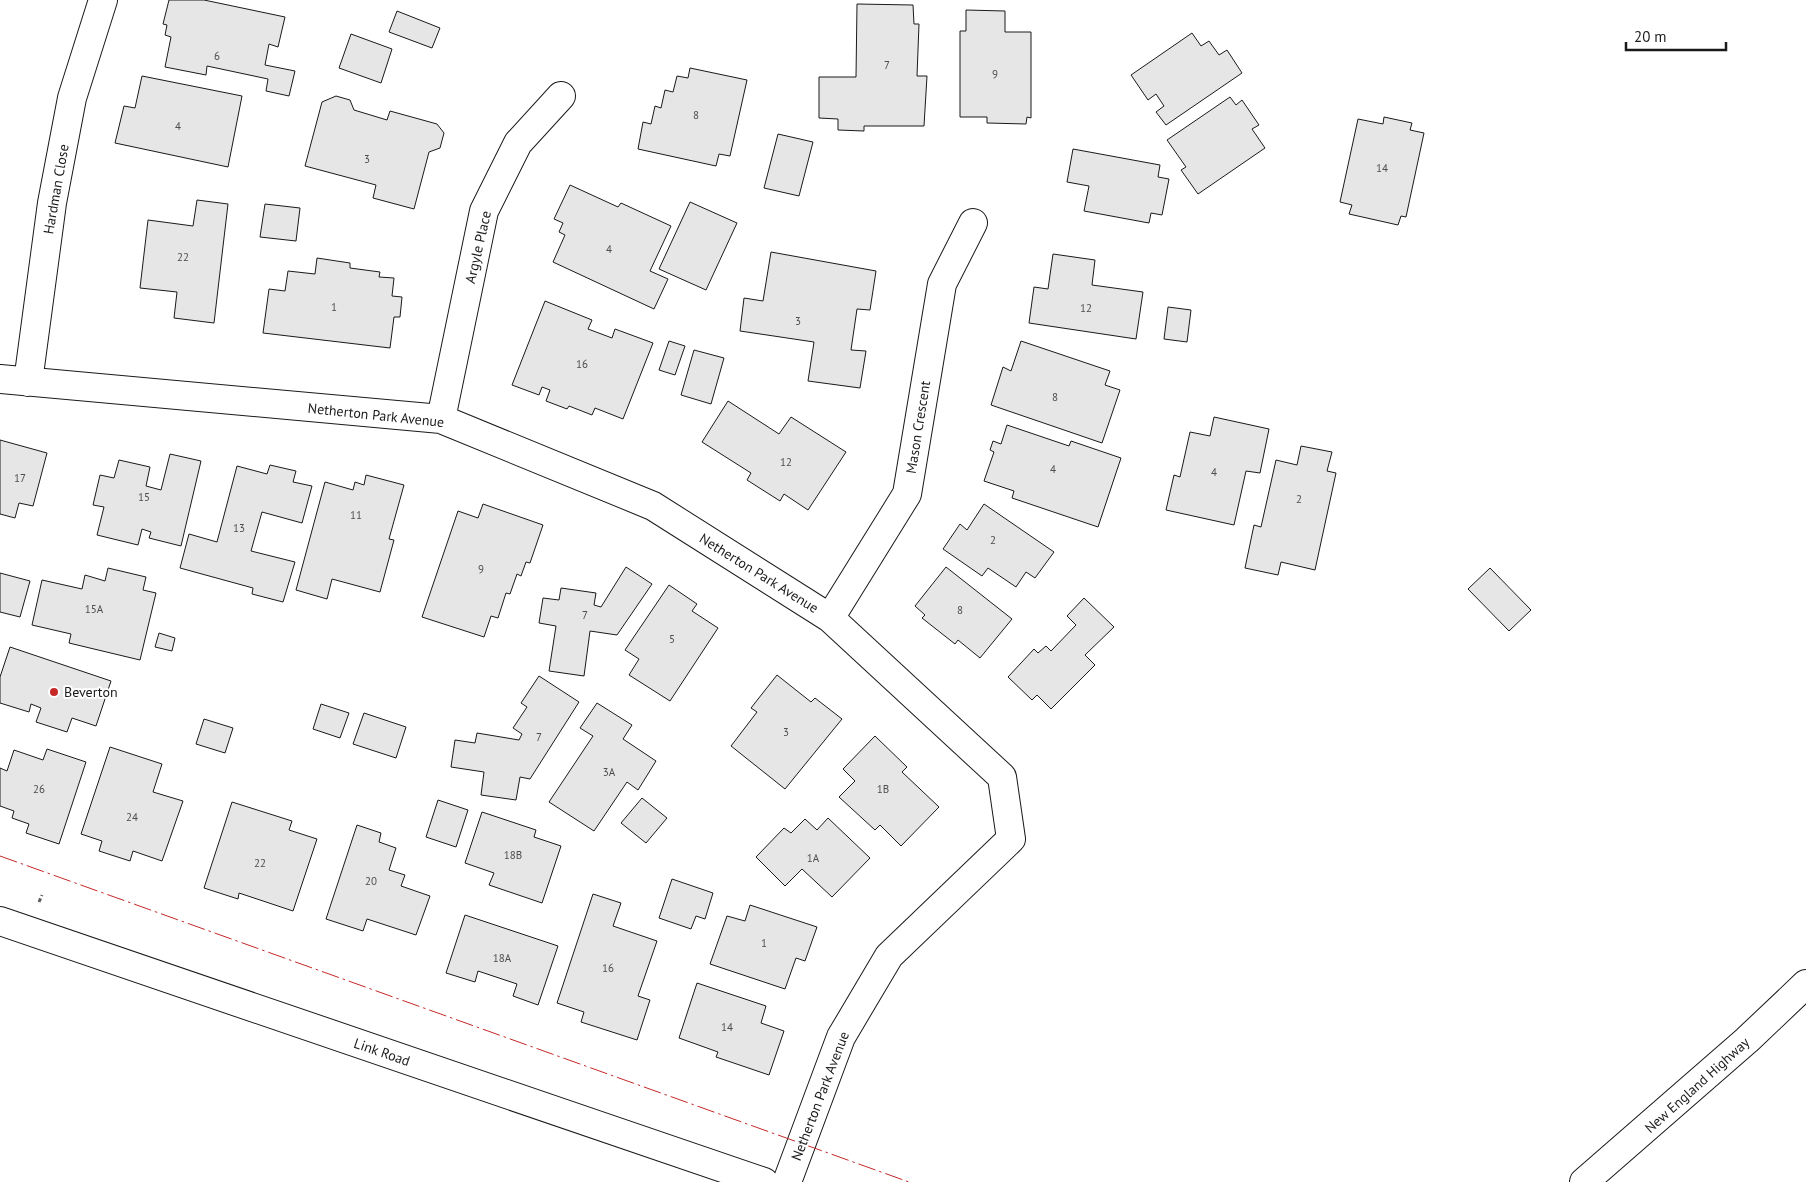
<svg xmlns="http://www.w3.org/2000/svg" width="1806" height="1182" viewBox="0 0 1806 1182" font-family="'PT Sans',sans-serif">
<rect width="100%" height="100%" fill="#fff"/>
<path fill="#e6e6e6" stroke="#1a1a1a" d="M169 0H204L285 17 278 47 269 44 265 65 295 71 289 96 266 91 268 79 207 66 206 75 165 67 171 37 165 35 167 25 163 24Z
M857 4 913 5 914 24H919L917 76H927L924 126H864V131L838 130V119L819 118V77H856Z
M966 10 1005 11V32H1031V118L1027 117 1026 124 987 123V117H960V31H966Z
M397 11 440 28 432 48 389 32Z
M1192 33 1201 46 1209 41 1219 55 1227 50 1242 73 1166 125 1156 112 1164 106 1156 94 1148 100 1131 75Z
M351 34 392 49 381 83 339 68Z
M690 68 747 80 730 156 719 154 716 166 638 149 643 122 651 124 655 106 661 108 665 90 673 92 677 76 688 78Z
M142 76 242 96 228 167 115 143 124 106 135 108Z
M336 96 350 100 354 110 387 120 390 111 437 124 444 133 440 148 429 152 414 209 373 198 376 185 305 166 322 102Z
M1230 97 1236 105 1242 100 1259 125 1252 129 1265 148 1198 194 1181 170 1186 167 1167 140Z
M1384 117 1412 123 1410 130 1424 133 1406 217 1401 216 1398 225 1349 214 1352 205 1340 202 1358 119 1383 124Z
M778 134 813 142 799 196 764 188Z
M1073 149 1160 165 1158 177 1169 179 1162 215 1151 213 1149 223 1084 211 1089 186 1067 182Z
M570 185 618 207 621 203 671 226 650 271 668 279 654 309 553 262 565 235 559 232 563 223 554 219Z
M197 200 228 204 214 323 174 318 177 292 140 288 148 220 193 226Z
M690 202 737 223 706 290 659 269Z
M265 204 300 208 296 241 260 237Z
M771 252 876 271 870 310 857 309 851 350 866 351 860 388 808 381 814 342 740 331 744 298 763 301Z
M1053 254 1095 260 1092 285 1143 292 1136 339 1029 323 1034 287 1048 289Z
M317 258 350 263V268L380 272 379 277 394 278 392 296 402 297 400 317H394L390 348 263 333 269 289 285 291 288 271 315 274Z
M545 301 592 320 588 329 612 338 615 329 653 343 623 419 595 408 592 415 569 406 567 409 546 401 550 390 542 387 539 395 512 385Z
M1168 307 1191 310 1187 342 1164 339Z
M669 341 685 346 675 375 659 370Z
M1021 341 1110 371 1105 385 1120 390 1102 443 991 405 1003 367 1011 371Z
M694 350 724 358 711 404 681 395Z
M728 401 779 434 791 417 846 452 808 510 784 494 780 501 747 480 751 473 702 442Z
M1214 417 1269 429 1260 473 1246 471 1234 525 1166 510 1174 475 1180 477 1190 432 1210 436Z
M1007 425 1069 446 1071 441 1121 458 1098 527 1012 498 1014 491 984 481 994 452 990 450 993 441 1001 444Z
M0 440 47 453 33 506 19 503 15 518 0 514Z
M1301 446 1332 452 1327 471 1336 473 1315 570 1281 562 1278 575 1245 568 1254 525 1261 527 1276 460 1297 465Z
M170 454 201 461 181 546 149 538 151 532 142 529 138 545 97 535 104 507 93 505 100 475 114 478 119 460 150 467 146 486 161 490Z
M270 465 296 471 293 482 312 486 302 523 262 512 251 551 295 562 283 602 252 594 253 588 180 568 189 534 217 542 237 466 267 474Z
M366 475 404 485 389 539 394 540 380 592 332 579 327 599 296 590 325 482 353 490 355 482 364 485Z
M483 504 543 525 530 563 526 562 521 576 517 574 510 594 506 593 498 618 491 616 484 637 422 617 458 511 478 518Z
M984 504 1054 552 1035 578 1026 572 1016 587 988 568 982 576 943 549 960 524 967 530Z
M626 567 652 584 617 635 590 631 584 676 549 671 556 626 539 623 543 598 559 600 561 588 596 593 594 605 601 607Z
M946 567 1012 619 980 658 958 640 955 644 922 618 925 615 915 606Z
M108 568 146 577 143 590 156 593 140 660 69 643 71 634 32 625 42 580 82 589 85 575 105 581Z
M1490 568 1531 610 1509 631 1468 589Z
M0 573 30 581 20 617 0 612Z
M669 585 697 604 692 611 718 628 670 701 629 675 639 659 625 650Z
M1084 598 1114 627 1085 655 1095 665 1051 709 1037 695 1032 700 1008 677 1034 649 1038 653 1046 646 1051 651 1076 625 1067 616Z
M159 633 175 638 172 651 155 647Z
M10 647 111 681 96 726 72 718 67 732 36 722 41 708 31 704 29 712 0 703V677Z
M777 675 811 702 815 698 842 719 785 789 731 746 757 712 751 708Z
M539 676 579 702 530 779 520 777 516 800 481 795 484 772 451 767 455 740 475 743 477 733 519 740 522 734 513 728 527 707 521 703Z
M597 703 632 725 623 739 656 761 638 790 627 782 594 831 549 802 593 736 580 728Z
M321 704 349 713 340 738 313 729Z
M364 713 406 727 396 758 353 744Z
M204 719 233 728 225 753 196 744Z
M875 736 907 767 902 772 939 807 901 846 880 825 875 830 839 797 855 781 843 769Z
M110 747 162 764 153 792 183 801 162 861 133 851 130 861 99 851 102 841 81 834Z
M47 749 86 762 59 844 26 833 29 824 12 818 14 811 0 806V768L7 771 14 750 43 760Z
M642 798 667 818 646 843 621 823Z
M438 800 468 810 456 847 426 837Z
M232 802 292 821 289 830 317 839 293 911 239 893 238 899 204 888Z
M482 812 536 830 534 837 561 846 542 903 489 885 494 873 465 863Z
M828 818 870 858 832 897 802 869 785 886 756 857 784 828 791 833 805 819 817 830Z
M357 825 381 833 379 842 396 848 389 870 405 875 401 886 430 896 416 935 367 919 363 931 326 919Z
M672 879 713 893 705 919 696 916 691 929 659 918Z
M593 894 621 903 613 926 657 941 638 996 650 1000 637 1040 581 1022 584 1012 557 1003Z
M750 905 817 927 805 961 796 958 785 989 710 964 727 916 745 921Z
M465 915 558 946 538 1005 513 996 517 984 478 971 475 982 446 973Z
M697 983 766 1006 761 1023 784 1031 769 1075 716 1057 718 1052 679 1038Z"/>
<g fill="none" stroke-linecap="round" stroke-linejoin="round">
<defs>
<path id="street" d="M0 379 441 419 653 506 830 618 1002 777 1011 839 889 956 841 1037 787 1182
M28 382 52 203 72 98 103 0
M441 419 484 211 518 143 561 96
M830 618 907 494 942 284 973 223
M0 921 764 1182"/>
<path id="highway" d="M1584 1182 1747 1040 1806 984"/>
</defs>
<use href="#street" stroke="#1a1a1a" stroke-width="30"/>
<use href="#highway" stroke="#1a1a1a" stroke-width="30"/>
<path stroke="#5f5f5f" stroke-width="3" stroke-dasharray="4 2.5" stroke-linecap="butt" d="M39 902 42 895"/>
<use href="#street" stroke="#fff" stroke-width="28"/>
<use href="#highway" stroke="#fff" stroke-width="28"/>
<path stroke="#c62828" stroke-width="1" stroke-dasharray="18 4 2.5 4" stroke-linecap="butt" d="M0 856 909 1182"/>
</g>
<circle fill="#c62828" stroke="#fff" stroke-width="2" cx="54" cy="692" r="5"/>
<g text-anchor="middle" stroke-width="4" stroke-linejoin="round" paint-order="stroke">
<g font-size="11" fill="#4d4d4d">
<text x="217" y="60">6</text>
<text x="887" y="69">7</text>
<text x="995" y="78">9</text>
<text x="696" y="119">8</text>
<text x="178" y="130">4</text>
<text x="367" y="163">3</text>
<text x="1382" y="172">14</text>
<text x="609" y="253">4</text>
<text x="183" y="261">22</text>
<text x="334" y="311">1</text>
<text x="1086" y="312">12</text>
<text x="798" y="325">3</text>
<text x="582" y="368">16</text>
<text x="1055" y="401">8</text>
<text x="786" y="466">12</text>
<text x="1053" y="473">4</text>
<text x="1214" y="476">4</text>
<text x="20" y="482">17</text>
<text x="144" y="501">15</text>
<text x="1299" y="503">2</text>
<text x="356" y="519">11</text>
<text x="239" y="532">13</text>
<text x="993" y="544">2</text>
<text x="481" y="573">9</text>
<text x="94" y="613">15A</text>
<text x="960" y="614">8</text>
<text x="585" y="619">7</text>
<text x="672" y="643">5</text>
<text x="786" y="736">3</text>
<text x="539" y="741">7</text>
<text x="609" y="776">3A</text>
<text x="39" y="793">26</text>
<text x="883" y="793">1B</text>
<text x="132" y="821">24</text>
<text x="513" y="859">18B</text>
<text x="813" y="862">1A</text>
<text x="260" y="867">22</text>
<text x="371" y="885">20</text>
<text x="764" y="947">1</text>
<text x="502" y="962">18A</text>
<text x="608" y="972">16</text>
<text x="727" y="1031">14</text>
</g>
<g font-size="14" fill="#1a1a1a" stroke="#fff">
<text transform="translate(56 189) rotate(-80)" y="5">Hardman Close</text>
<text transform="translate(478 247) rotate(-77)" y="5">Argyle Place</text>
<text transform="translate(376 415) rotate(6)" y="5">Netherton Park Avenue</text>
<text transform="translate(918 427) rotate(-81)" y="5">Mason Crescent</text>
<text transform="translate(759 573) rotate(32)" y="5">Netherton Park Avenue</text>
<text transform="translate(382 1052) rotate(19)" y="5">Link Road</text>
<text transform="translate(1697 1085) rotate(-42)" y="5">New England Highway</text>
<text transform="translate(820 1096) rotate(-69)" y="5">Netherton Park Avenue</text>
</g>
<g font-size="14" fill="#1a1a1a" stroke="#fff" text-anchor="start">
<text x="64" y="697">Beverton</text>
</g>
</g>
<path d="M1626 42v8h100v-8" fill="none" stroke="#1a1a1a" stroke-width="2.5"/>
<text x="1634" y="42" font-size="15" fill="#1a1a1a" stroke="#ffffff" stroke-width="4" paint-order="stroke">20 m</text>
</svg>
